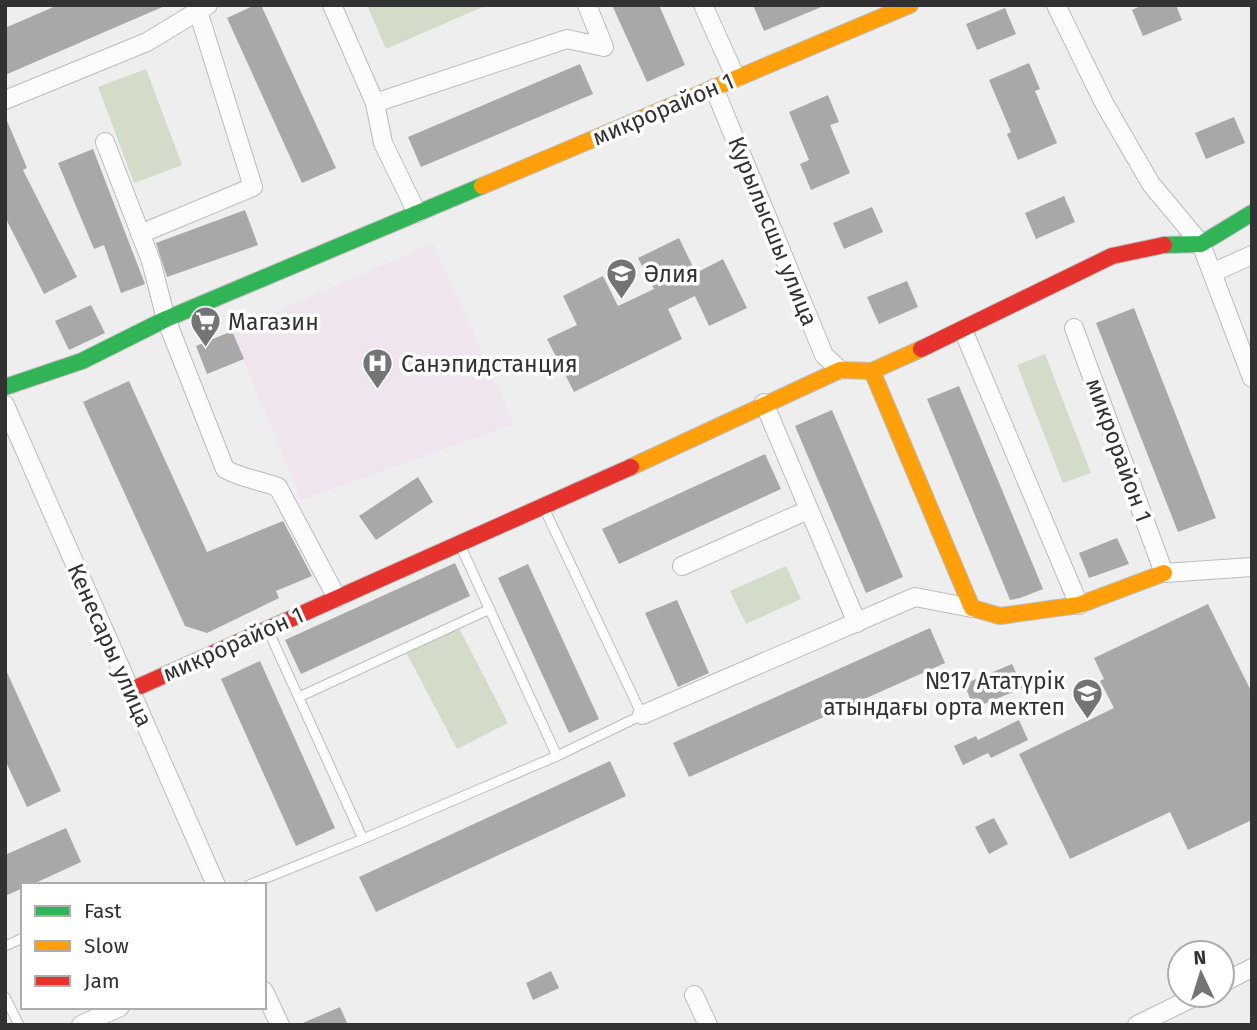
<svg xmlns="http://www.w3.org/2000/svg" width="1257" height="1030" viewBox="0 0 1257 1030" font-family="'Fira Sans',sans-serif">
<rect width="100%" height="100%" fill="#eee"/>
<path fill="#eee5ef" d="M433 243 514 424 301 500 232 331Z"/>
<path fill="#d3dcc9" d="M367 5H487L386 49Z
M146 69 182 165 134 183 98 87Z
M1045 354 1091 473 1063 483 1017 365Z
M786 566 801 599 746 624 730 591Z
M458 626 508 723 457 749 406 652Z"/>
<path fill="#a9a8a8" d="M58 5H167L5 75V28Z
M255 5H261L336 168 302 183 227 18Z
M612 5H659L685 65 647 82Z
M753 5H826L764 31Z
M1143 5H1176L1182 20 1143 36 1132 10Z
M1005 8 1016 34 977 50 966 24Z
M1029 63 1040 89 1035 91 1057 143 1018 160 1007 134 1011 132 989 80Z
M580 64 593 94 421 167 408 137Z
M828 95 839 122 830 125 850 173 811 190 800 164 809 160 789 112Z
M5 116 27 168 23 170 77 277 44 294 5 217Z
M1234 117 1245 143 1206 159 1195 133Z
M93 149 145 284 121 293 104 245 94 249 58 163Z
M1064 196 1075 222 1036 239 1025 213Z
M872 207 883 232 844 249 833 223Z
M245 210 258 245 167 277 156 243Z
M679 238 696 273 723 259 747 308 709 326 695 296 668 309 682 339 574 392 547 339 577 325 563 296 603 276 618 306 654 289 638 258Z
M907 281 918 307 879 324 867 297Z
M91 305 105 333 69 350 55 321Z
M1134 308 1216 518 1178 532 1096 323Z
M232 331 244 359 207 374 196 346Z
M129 381 207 552 283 521 312 576 276 591 279 598 207 633 185 626 83 402Z
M959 386 1043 589 1020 598 1010 600 927 399Z
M832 410 903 577 866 593 795 426Z
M765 454 781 489 619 564 602 529Z
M418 477 433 502 376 540 359 516Z
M1117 538 1129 564 1089 578 1079 553Z
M455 563 470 596 301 674 285 640Z
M528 564 599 719 569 733 498 578Z
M677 600 709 673 678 687 645 613Z
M1208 604 1252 693V820L1188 850 1170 812 1070 859 1019 754 1114 708 1100 681 1104 679 1094 658Z
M930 628 945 663 689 777 673 743Z
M260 661 335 828 296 846 221 679Z
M1012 664 1023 688 974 708 964 684Z
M5 668 61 791 27 807 5 760Z
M1019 720 1028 740 991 758 988 753 963 765 954 746 976 736 978 740Z
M610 761 626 796 376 912 359 877Z
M994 818 1008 844 989 854 975 827Z
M66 828 81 862 31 885H23V888L5 896V855Z
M551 971 559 988 533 1000 526 983Z
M340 1007 348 1025H298Z"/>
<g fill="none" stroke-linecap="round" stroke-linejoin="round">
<defs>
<path id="lane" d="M460 545 557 756
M268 630 363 839 557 756 642 715 544 508
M299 697 490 609
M249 885 363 839
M5 946 23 938
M5 997 19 1025"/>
<path id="street" d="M332 5 375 103 383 143 417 213
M703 5 736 78
M1056 5 1104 103 1151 184 1201 244 1252 378
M714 88 824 355 840 370
M5 100 147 42 208 5
M375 103 567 39 604 47 587 5
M105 142 151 261 166 319 225 469C243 479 259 480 278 487L337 598
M140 234 253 187 198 11
M1212 273 1252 255
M1074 328 1164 573 1252 567
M963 330 1079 605
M764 403 857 623
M5 405 216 885
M682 566 808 510
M642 715 915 597 972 608
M1222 983 1252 968
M264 991 280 1025
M694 995 708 1025
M81 1025 120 1007
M1137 1025 1198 995"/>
<path id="fast" d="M1164 245 1201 244 1252 213
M5 387 82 361 166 319 482 186"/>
<path id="slow" d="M482 186 910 5
M872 371 972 608 1000 616 1079 605 1164 573
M631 467 840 370 872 371 921 349"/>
<path id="jam" d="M921 349 1112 256 1164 245
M129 691 631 467"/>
</defs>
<use href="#lane" stroke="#bcbcbc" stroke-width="11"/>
<use href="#street" stroke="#bcbcbc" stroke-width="20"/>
<use href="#fast" stroke="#bcbcbc" stroke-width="18"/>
<use href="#slow" stroke="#bcbcbc" stroke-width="18"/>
<use href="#jam" stroke="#bcbcbc" stroke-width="18"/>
<use href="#lane" stroke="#fcfcfc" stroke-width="9"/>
<use href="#street" stroke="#fcfcfc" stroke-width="18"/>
<use href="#fast" stroke="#30b455" stroke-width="16"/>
<use href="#slow" stroke="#ff9f0a" stroke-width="16"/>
<use href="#jam" stroke="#e5322d" stroke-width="16"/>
</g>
<defs>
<symbol id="school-pin" viewBox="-11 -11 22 30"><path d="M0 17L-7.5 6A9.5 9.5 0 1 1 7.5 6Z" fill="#747474" stroke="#fff"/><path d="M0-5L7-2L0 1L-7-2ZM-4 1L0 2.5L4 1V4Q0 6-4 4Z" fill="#fff"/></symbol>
<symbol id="supermarket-pin" viewBox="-11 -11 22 30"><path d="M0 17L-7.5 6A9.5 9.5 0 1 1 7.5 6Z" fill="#747474" stroke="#fff"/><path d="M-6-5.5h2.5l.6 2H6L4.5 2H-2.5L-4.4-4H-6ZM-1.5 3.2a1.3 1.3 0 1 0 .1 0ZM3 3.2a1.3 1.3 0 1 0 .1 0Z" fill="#fff"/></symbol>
<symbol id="hospital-pin" viewBox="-11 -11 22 30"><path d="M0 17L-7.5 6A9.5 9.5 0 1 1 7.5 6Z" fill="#747474" stroke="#fff"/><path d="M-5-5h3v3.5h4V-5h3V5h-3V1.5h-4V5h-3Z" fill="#fff"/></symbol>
</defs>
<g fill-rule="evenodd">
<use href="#school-pin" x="604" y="256" width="35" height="47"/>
<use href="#supermarket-pin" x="188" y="304" width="35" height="47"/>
<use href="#hospital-pin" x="360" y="346" width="35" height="47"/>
<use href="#school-pin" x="1070" y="676" width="35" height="47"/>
</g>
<g text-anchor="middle" stroke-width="7" stroke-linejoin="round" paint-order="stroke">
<g font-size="23" fill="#323233" stroke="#fff">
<text transform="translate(663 109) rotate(-23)" y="8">микрорайон 1</text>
<text transform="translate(773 231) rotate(68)" y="8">Курылысшы улица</text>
<text transform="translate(1119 450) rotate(70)" y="8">микрорайон 1</text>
<text transform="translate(233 644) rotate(-24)" y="8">микрорайон 1</text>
<text transform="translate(110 645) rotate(66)" y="8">Кенесары улица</text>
</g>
<g font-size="23" fill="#323233" stroke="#fff" text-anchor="start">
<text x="644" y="282">Әлия</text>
<text x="228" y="330">Магазин</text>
<text x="401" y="372">Санэпидстанция</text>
<text x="1065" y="689" text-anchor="end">№17 Ататүрік<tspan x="1065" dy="26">атындағы орта мектеп</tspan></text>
</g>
</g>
<rect width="1257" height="1030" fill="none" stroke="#323233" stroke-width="14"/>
<rect x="21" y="883" width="245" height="126" fill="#ffffff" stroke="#adadad" stroke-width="2"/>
<rect x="35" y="906" width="35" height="10" fill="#30b455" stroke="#adadad" stroke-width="2"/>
<text x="84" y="918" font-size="21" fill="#323233">Fast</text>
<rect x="35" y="941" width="35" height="10" fill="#ff9f0a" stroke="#adadad" stroke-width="2"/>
<text x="84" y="953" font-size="21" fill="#323233">Slow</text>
<rect x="35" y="976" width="35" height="10" fill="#e5322d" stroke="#adadad" stroke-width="2"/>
<text x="84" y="988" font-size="21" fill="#323233">Jam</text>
<g transform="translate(1201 974) rotate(356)"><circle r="33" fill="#ffffff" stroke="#adadad" stroke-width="2"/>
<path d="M0-5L12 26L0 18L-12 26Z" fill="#747474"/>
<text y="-10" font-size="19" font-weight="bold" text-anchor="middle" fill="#323233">N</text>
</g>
</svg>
